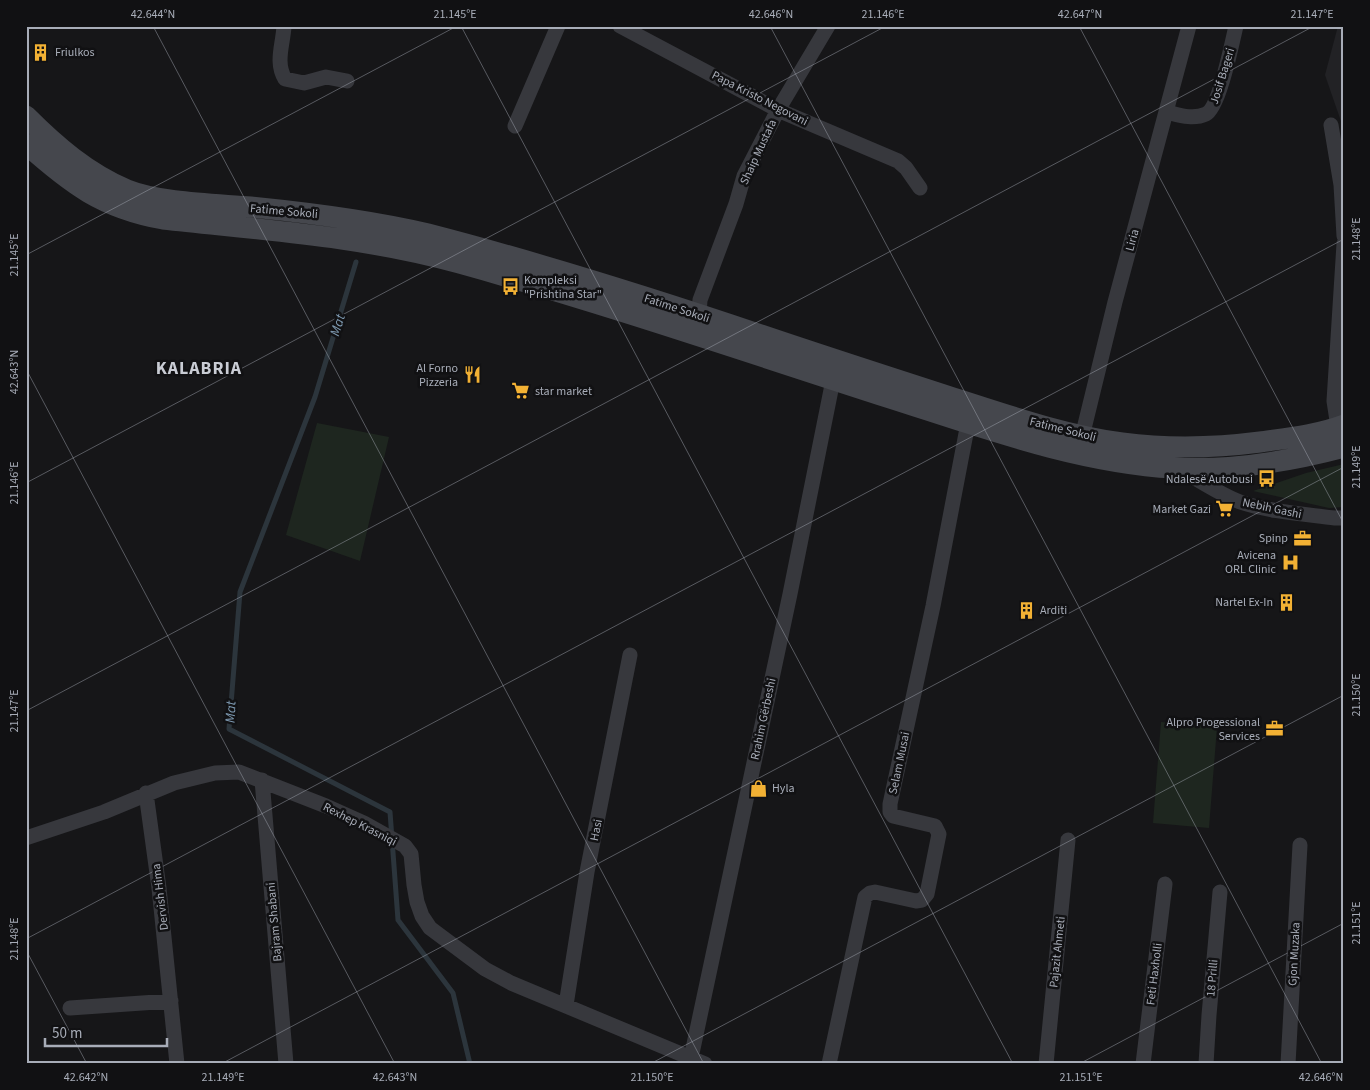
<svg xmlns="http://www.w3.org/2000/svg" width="1370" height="1090" viewBox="0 0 1370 1090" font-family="'Source Sans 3',sans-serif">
<rect width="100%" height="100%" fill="#161618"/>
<path fill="#222225" d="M1338 26H1344V130L1325 75Z"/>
<path fill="#1e261f" d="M317 423 389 437 360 561 286 535Z
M1344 464V507L1329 508 1253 491 1306 473Z
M1161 722 1217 727 1209 828 1153 823Z"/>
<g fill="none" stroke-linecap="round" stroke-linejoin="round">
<path stroke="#2c353c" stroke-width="5" d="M356 262 315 397 240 592 229 729 390 812 398 920 453 993 470 1064"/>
<path stroke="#37383d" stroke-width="15" d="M284 26C283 45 275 62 285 79L304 83 326 77 347 81
M620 26 778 110 898 161 906 168 920 188
M1167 112C1179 115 1193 120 1206 114 1219 108 1232 43 1236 26
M1331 125 1341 185 1344 236
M515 126 558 26
M699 315 700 300 736 204 744 176 778 110 828 26
M1338 427 1334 401 1344 244
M1080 445 1115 302 1189 26
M1179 469C1199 480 1219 494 1240 502 1270 512 1304 514 1335 518H1344
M262 780 286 1064
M146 793 159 888 177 1064
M26 838 104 812 174 783 215 773 239 772 326 806 364 823 405 846 411 854 414 885 417 902 422 916 430 928 485 969 511 983 705 1064
M566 1005 587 872 630 655
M70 1008 171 1001
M691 1058 790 594 833 380
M829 1064 865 897 870 893 875 892 916 901 922 900 927 894 939 834 935 826 893 816 890 812V804L933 606 968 423
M1046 1064 1068 840
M1143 1064 1165 884
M1206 1064 1209 1015 1220 892
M1288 1064 1300 845"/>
<path stroke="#45474d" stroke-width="21" d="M26 116C56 146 87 173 127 190 159 203 215 204 251 207 311 213 369 220 428 234 540 263 651 298 761 335 823 356 885 376 947 396 1004 414 1062 435 1122 443 1168 449 1214 448 1260 442 1288 438 1317 435 1344 425
M26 144C71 184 102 208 163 219 262 230 362 236 459 263 604 303 747 352 890 398 981 427 1079 463 1174 468 1229 471 1291 461 1344 447"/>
</g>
<path fill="none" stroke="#a8adb8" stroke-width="1" stroke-opacity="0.45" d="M153 26 704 1064M461 26 1013 1064M770 26 1322 1064M1079 26 1344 524M26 27 28 26M26 255 457 26M26 369 395 1064M26 483 886 26M26 711 1314 26M26 939 1344 239M26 950 87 1064M221 1064 1344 467M650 1064 1344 695M1079 1064 1344 923"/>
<defs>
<symbol id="building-bare" viewBox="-9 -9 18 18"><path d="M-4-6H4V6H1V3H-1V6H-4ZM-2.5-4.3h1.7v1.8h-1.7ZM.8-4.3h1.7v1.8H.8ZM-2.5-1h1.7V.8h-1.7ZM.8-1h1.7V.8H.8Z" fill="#f2b134" stroke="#111113" stroke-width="2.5" paint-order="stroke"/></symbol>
<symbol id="bus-bare" viewBox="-9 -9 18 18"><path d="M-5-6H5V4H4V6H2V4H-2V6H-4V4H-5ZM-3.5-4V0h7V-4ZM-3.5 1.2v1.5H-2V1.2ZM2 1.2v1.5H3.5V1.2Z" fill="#f2b134" stroke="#111113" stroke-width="2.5" paint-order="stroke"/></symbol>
<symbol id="restaurant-bare" viewBox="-9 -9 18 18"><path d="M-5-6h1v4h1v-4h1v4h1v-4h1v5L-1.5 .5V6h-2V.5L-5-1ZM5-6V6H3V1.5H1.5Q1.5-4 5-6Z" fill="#f2b134" stroke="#111113" stroke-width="2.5" paint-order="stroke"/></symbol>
<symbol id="supermarket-bare" viewBox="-9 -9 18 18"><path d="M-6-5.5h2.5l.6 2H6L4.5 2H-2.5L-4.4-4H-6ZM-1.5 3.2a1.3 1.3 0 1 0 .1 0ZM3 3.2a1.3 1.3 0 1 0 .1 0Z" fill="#f2b134" stroke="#111113" stroke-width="2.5" paint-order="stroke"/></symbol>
<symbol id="office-bare" viewBox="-9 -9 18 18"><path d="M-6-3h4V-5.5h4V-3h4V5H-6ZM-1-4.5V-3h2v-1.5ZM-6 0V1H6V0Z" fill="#f2b134" stroke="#111113" stroke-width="2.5" paint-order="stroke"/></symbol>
<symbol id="hospital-bare" viewBox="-9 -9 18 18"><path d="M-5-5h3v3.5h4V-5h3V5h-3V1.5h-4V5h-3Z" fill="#f2b134" stroke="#111113" stroke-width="2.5" paint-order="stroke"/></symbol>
<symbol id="shop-bare" viewBox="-9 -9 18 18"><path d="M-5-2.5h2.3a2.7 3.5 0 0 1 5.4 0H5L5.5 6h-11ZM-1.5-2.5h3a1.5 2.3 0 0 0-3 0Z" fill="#f2b134" stroke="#111113" stroke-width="2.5" paint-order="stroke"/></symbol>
</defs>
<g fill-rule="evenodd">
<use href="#building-bare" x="28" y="40" width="25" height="25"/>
<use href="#bus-bare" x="498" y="274" width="25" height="25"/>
<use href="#restaurant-bare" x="460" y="362" width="25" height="25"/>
<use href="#supermarket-bare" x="508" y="378" width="25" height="25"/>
<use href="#bus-bare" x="1254" y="466" width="25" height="25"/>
<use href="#supermarket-bare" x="1212" y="496" width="25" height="25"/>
<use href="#office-bare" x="1290" y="526" width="25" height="25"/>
<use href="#hospital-bare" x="1278" y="550" width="25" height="25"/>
<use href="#building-bare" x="1274" y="590" width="25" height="25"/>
<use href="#building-bare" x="1014" y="598" width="25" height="25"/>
<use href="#office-bare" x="1262" y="716" width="25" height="25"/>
<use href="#shop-bare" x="746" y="776" width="25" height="25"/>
</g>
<g text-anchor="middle" stroke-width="5" stroke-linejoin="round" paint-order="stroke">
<g font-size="12" fill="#a8adb8" stroke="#111113" text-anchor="end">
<text x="55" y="56" text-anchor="start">Friulkos</text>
<text x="524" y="284" text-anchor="start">Kompleksi<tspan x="524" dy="14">"Prishtina Star"</tspan></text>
<text x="458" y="372">Al Forno<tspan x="458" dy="14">Pizzeria</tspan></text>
<text x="535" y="395" text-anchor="start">star market</text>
<text x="1253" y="483">Ndalesë Autobusi</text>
<text x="1211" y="513">Market Gazi</text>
<text x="1288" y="542">Spinp</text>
<text x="1276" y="559">Avicena<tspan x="1276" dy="14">ORL Clinic</tspan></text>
<text x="1273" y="606">Nartel Ex-In</text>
<text x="1040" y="614" text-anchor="start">Arditi</text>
<text x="1260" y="726">Alpro Progessional<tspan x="1260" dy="14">Services</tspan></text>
<text x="772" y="792" text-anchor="start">Hyla</text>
</g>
<g font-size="12" fill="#a8adb8" stroke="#111113">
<text transform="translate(1222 76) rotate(-73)" y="4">Josif Bageri</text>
<text transform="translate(760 98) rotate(27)" y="4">Papa Kristo Negovani</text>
<text transform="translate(758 152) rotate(-65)" y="4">Shaip Mustafa</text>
<text transform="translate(284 211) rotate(5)" y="4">Fatime Sokoli</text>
<text transform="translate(1132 240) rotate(-75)" y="4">Liria</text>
<text transform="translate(677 308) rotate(18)" y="4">Fatime Sokoli</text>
<text transform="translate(1063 429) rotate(14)" y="4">Fatime Sokoli</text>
<text transform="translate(1272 508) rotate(12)" y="4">Nebih Gashi</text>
<text transform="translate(763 719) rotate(-78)" y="4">Rrahim Gërbeshi</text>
<text transform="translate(899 763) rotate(-78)" y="4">Selam Musai</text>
<text transform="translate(360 824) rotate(27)" y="4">Rexhep Krasniqi</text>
<text transform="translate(596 830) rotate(-79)" y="4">Hasi</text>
<text transform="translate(160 897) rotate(-97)" y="4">Dervish Hima</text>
<text transform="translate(274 922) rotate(-95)" y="4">Bajram Shabani</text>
<text transform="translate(1057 952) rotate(-84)" y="4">Pajazit Ahmeti</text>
<text transform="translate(1294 954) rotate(-87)" y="4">Gjon Muzaka</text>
<text transform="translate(1154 974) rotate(-83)" y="4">Feti Haxholli</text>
<text transform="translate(1212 978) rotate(-85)" y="4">18 Prilli</text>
</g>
<g font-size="14" font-style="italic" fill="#7f9bb3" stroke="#111113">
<text transform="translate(337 325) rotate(-73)" y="5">Mat</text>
<text transform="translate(230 712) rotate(-87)" y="5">Mat</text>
</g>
<g font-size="18" font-weight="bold" letter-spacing="1" fill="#c9ccd4" stroke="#111113">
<text x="199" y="374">KALABRIA</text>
</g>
</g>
<rect width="1370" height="1090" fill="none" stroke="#111113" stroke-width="55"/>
<path d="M45 1038v8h122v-8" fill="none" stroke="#a8adb8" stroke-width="2.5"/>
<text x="52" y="1038" font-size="15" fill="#a8adb8" stroke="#111113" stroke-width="4" paint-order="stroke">50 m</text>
<rect x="28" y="28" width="1314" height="1034" fill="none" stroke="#a8adb8" stroke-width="2"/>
<g font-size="12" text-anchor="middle" fill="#a8adb8">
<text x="153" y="18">42.644°N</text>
<text x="455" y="18">21.145°E</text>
<text x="771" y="18">42.646°N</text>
<text x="883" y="18">21.146°E</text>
<text x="1080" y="18">42.647°N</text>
<text x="1312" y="18">21.147°E</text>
<text transform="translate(1356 239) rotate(-90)" y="4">21.148°E</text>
<text transform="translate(14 255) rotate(-90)" y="4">21.145°E</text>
<text transform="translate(14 372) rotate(-90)" y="4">42.643°N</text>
<text transform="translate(1356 467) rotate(-90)" y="4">21.149°E</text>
<text transform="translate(14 483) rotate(-90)" y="4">21.146°E</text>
<text transform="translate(1356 695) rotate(-90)" y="4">21.150°E</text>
<text transform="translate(14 711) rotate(-90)" y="4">21.147°E</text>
<text transform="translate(1356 923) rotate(-90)" y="4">21.151°E</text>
<text transform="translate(14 939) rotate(-90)" y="4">21.148°E</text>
<text x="86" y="1081">42.642°N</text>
<text x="223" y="1081">21.149°E</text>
<text x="395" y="1081">42.643°N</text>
<text x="652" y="1081">21.150°E</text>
<text x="1081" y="1081">21.151°E</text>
<text x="1321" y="1081">42.646°N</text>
</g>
</svg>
